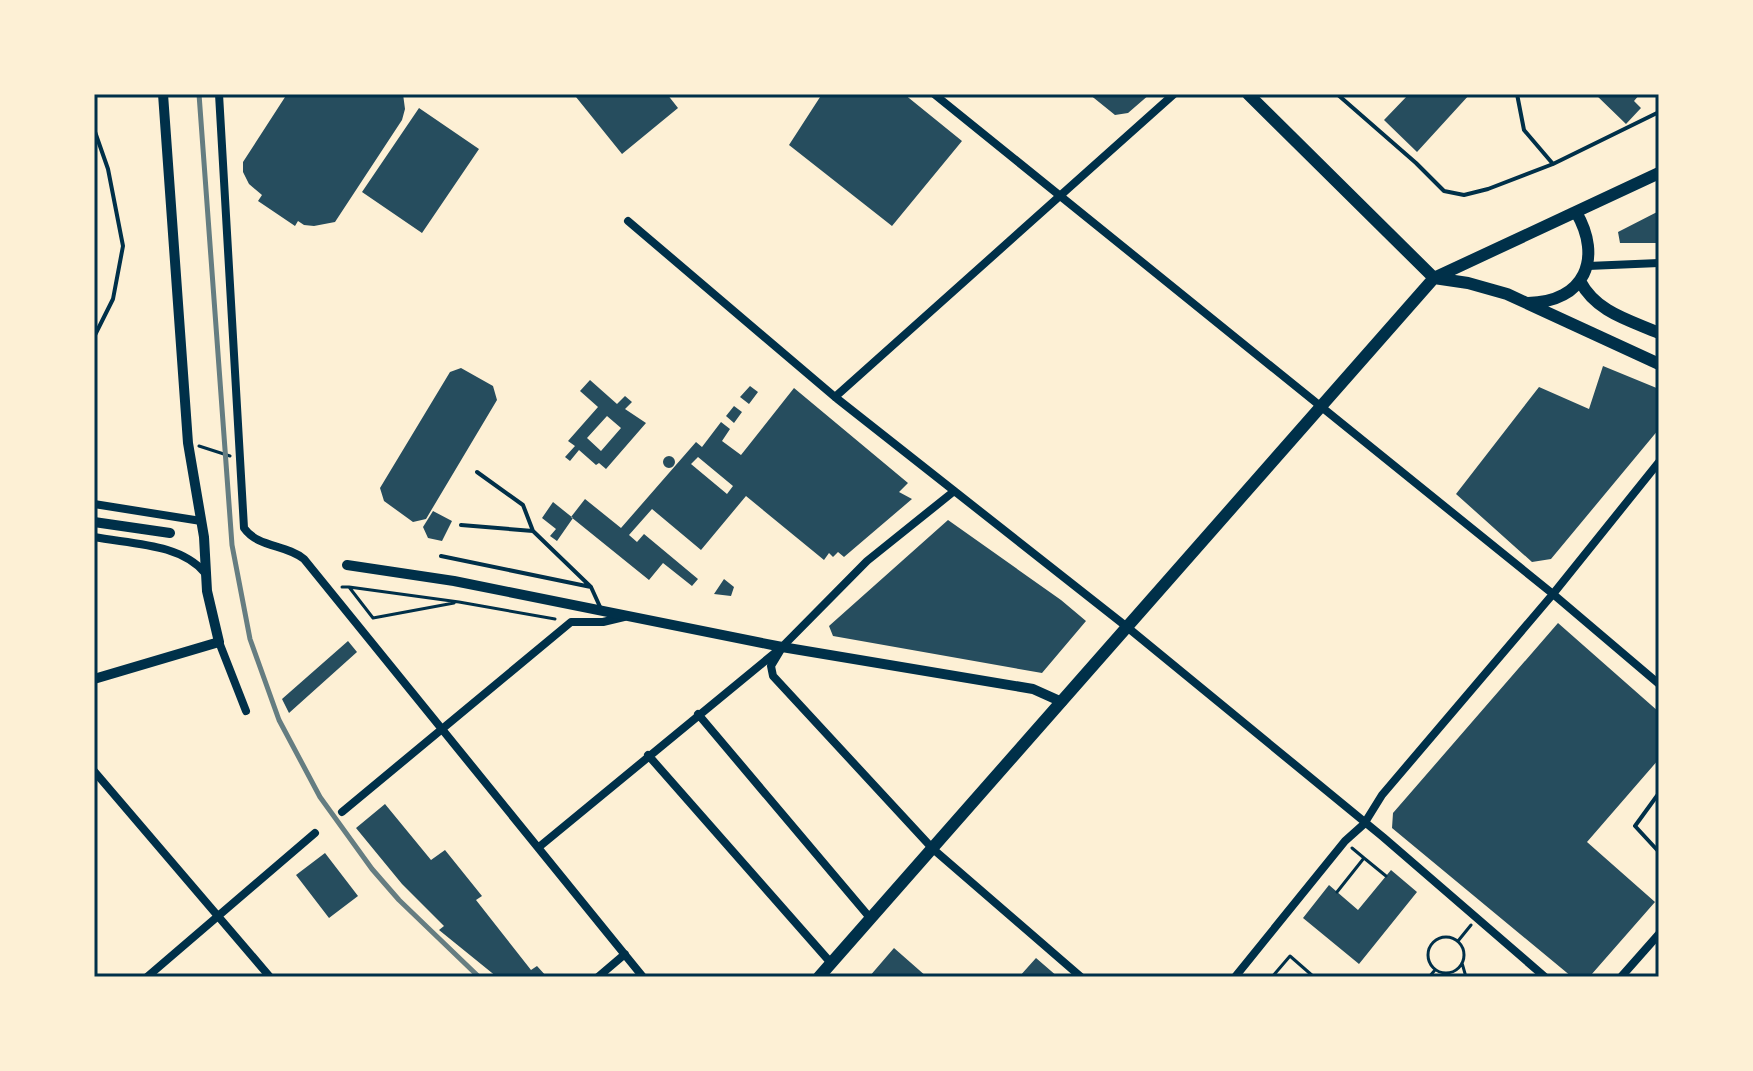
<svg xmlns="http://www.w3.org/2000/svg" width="1753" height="1071" viewBox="0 0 1753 1071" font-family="'Fira Sans Condensed',sans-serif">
<rect width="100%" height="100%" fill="#fdf0d5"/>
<path fill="#264d5e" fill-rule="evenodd" d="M287 94H403L405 109 402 120 335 222 314 226 304 225 298 221 295 226 258 201 262 195 249 184 243 172V162Z
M580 94H667L678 108 622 154 576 97Z
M822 94H904L962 141 892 226 789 145Z
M1089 94H1150L1128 113 1115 115Z
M1409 94 1412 97 1414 94H1470L1417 152 1384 120Z
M1595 94H1640L1634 101 1641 108 1626 124Z
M419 108 479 149 422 233 362 192Z
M1659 211V243H1620L1618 232Z
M1603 366 1659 389V429L1551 559 1532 562 1456 494 1539 387 1589 409Z
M461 368 493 386 497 400 426 519 413 522 384 501 380 488 450 372Z
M590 380 617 404 625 396 632 402 625 409 646 423 606 469 599 463 596 465 579 450 570 461 565 457 575 446 568 441 598 407 580 391ZM607 416 621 428 601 451 587 438Z
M750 386 758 392 749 404 740 397Z
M794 388 908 483 899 492 912 499 844 557 838 552 833 557 829 553 824 560 746 496 701 550 652 509 629 535 637 542 644 534 698 579 692 586 663 563 649 580 571 517 585 499 621 528 696 442 702 447 721 422 730 429 722 441 741 455ZM698 457 733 486 727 494 691 464Z
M734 406 742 412 734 423 726 416Z
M663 462a6 6 0 1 1 12 0a6 6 0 1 1-12 0Z
M553 502 573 518 557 541 550 536 556 529 542 518Z
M433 511 452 521 442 541 428 538 423 527Z
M948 520 1061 600 1086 621 1042 673 833 636 829 626Z
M724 579 734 587 731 596 714 594Z
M1558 623 1659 712V759L1587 842 1655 902 1591 975 1581 977H1572L1392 828 1393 813Z
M348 641 357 652 289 713 282 699Z
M385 804 431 860 445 850 482 896 476 900 531 970 537 966 547 977H497L439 930 444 926 402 884 356 828Z
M325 853 358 896 329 918 296 875Z
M1391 870 1417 892 1359 964 1303 918 1329 885 1358 910Z
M894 948 927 977H869Z
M1036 958 1058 977H1019Z"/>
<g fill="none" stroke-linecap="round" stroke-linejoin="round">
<path stroke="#003049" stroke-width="3" d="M199 446 230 456
M342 587H349L373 618 454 603
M349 587 459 602 555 619
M1352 848 1364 858
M1337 892 1364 858 1386 876
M1428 955a18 18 0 1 1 36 0a18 18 0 1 1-36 0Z
M1458 941 1471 925
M1462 963 1466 977
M1272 977 1290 956 1314 977
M1429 977 1435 970"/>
<path stroke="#003049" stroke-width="4" d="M1337 94 1416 163 1444 191 1464 195 1488 189 1553 164
M1517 94 1524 130 1553 164 1659 112
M94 129 108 169 123 246 113 299 94 337
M477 472 523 505 533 531 591 587
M461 525 533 531
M441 556 591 587 601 609
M1659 793 1635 826 1659 852"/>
<path stroke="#003049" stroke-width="8" d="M219 94 244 528C258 548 286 544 304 559L643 977
M934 94 1553 594 1659 684
M628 221 835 397 1127 627 1383 837 1545 977
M1588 266 1659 263
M835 397 1174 94
M94 504 201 521
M94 537C130 544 180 543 205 573
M219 642 246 711
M780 651 771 666 773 676 933 849 1081 977
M698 714 871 919
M648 755 831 963
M94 771 270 977
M342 812 571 622H603L624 617
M539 847 782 647 867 561 953 492
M147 977 315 833
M598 977 625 954
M1235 977 1345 841 1364 824 1382 795 1553 594 1659 462
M1621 977 1659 934"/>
<path stroke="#003049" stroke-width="10" d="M94 522 170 533
M347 565 454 581 782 647 1033 689 1062 702
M94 679 219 642 207 591 204 537 188 443 163 94"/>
<path stroke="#003049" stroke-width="12" d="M1248 94 1434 278 1468 283 1507 294 1659 364
M1580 281C1596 312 1629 320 1659 333
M1528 303C1585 302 1603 258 1576 212
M819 977 1434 278 1659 173"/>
<path stroke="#657d81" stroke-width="5" d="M199 94 232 545 250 639 279 720 320 797 372 869 399 900 479 977"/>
</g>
<rect width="1753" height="1071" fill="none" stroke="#fdf0d5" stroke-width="192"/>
<rect x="96" y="96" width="1561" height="879" fill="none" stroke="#003049" stroke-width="3"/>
</svg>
